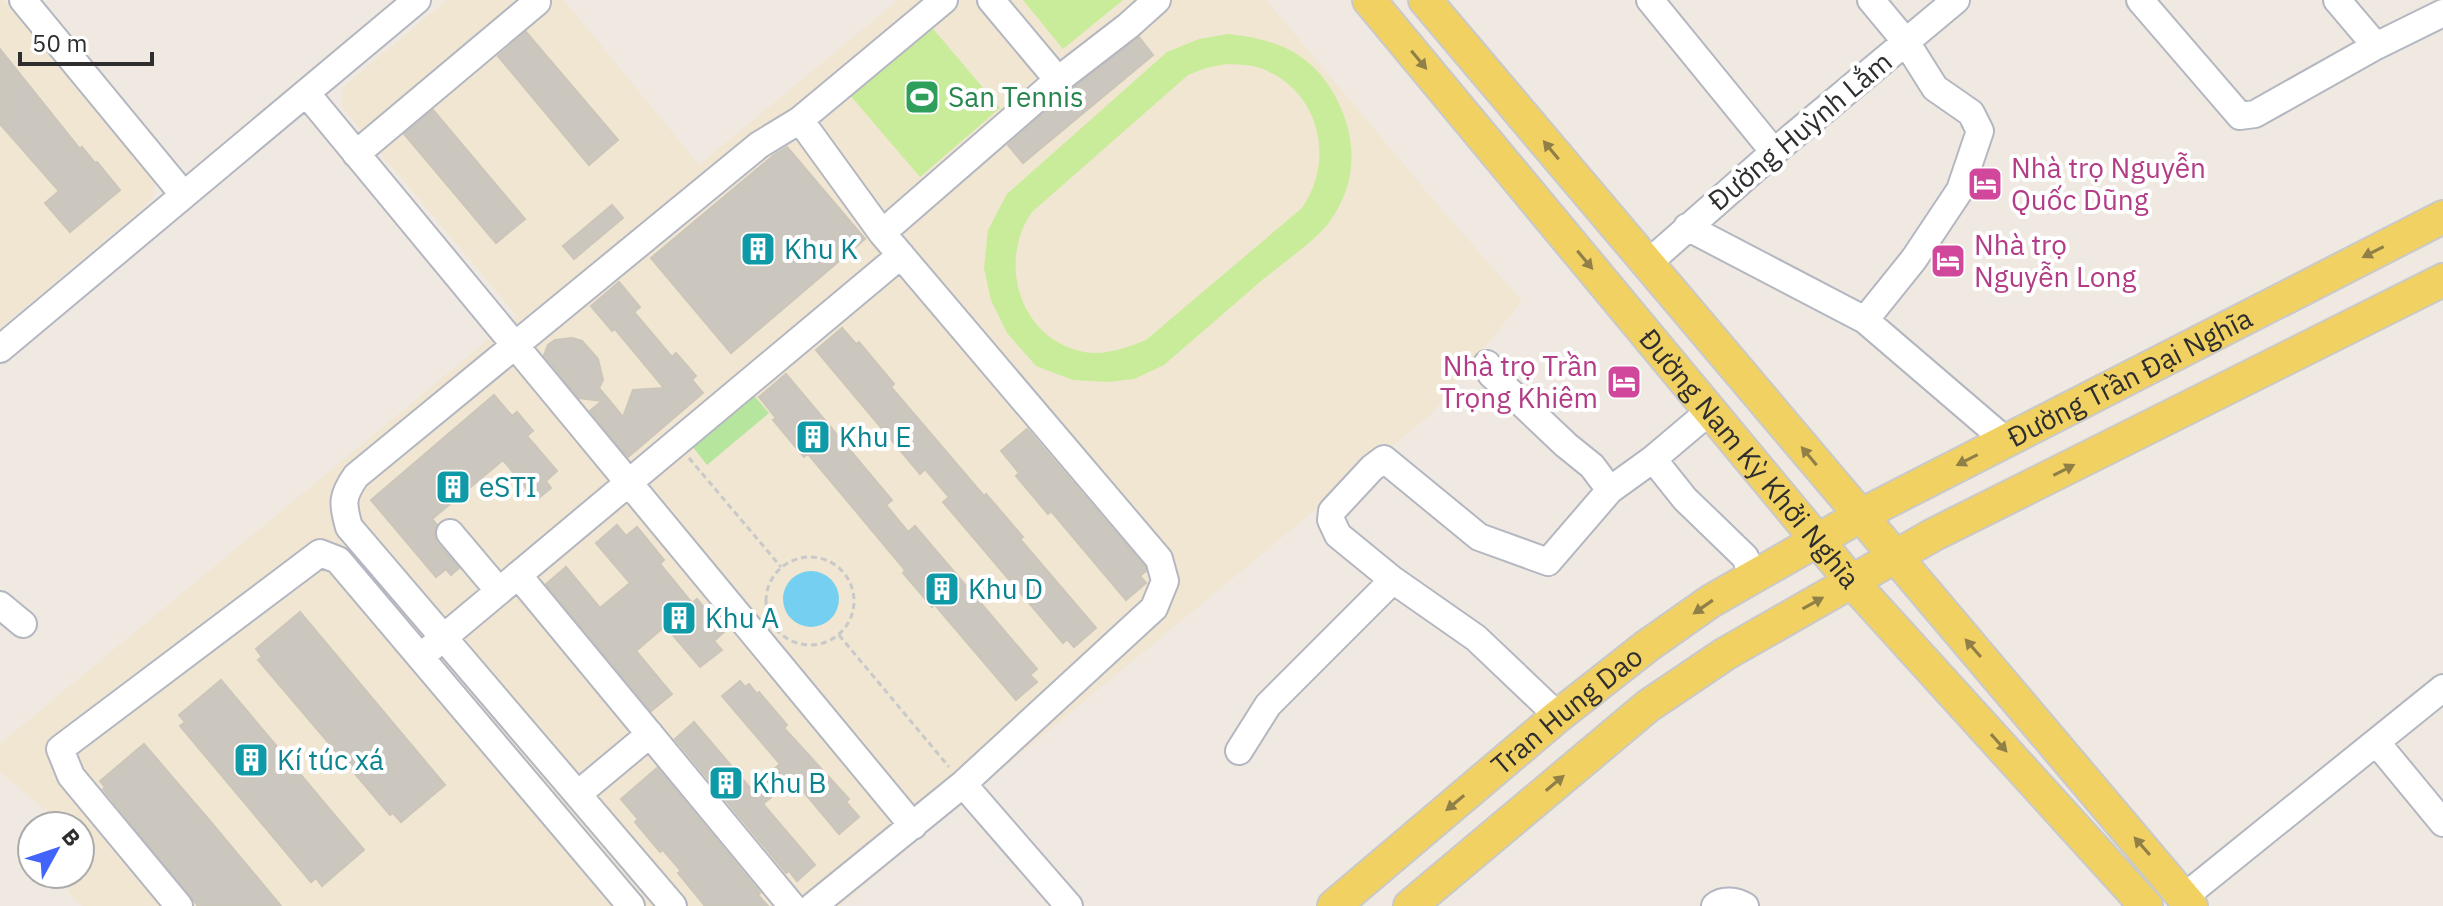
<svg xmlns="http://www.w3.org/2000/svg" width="2443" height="906" viewBox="0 0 2443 906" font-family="'IBM Plex Sans',sans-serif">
<rect width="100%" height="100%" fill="#efe9e1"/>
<path fill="#f0e6d1" d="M0 0H3L149 174 154 183V195L147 205 0 328Z
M447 0H564L699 165 898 0H1266L1442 210 1522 301 1431 414 972 794 840 906H82L67 891 98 854 80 839V826H65L0 772V744L517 316 342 107 343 87Z"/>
<path fill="#b6e59e" d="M750 391 769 413 707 465 689 442Z"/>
<path fill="#c9ec9a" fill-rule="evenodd" d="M1023 0H1123L1063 49Z
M924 18 1000 108 920 177 843 87Z
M1228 34C1274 39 1309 51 1334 94 1357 136 1359 180 1330 221 1319 238 1279 266 1261 281 1229 309 1196 337 1164 365L1134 379 1108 382 1073 380 1036 366 1007 333 991 300 984 268 988 230 1007 194 1167 52 1199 39ZM1226 64C1236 65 1247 64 1257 67 1318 86 1337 158 1302 208L1146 340C1126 348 1102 357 1080 351 1018 336 998 260 1032 212L1188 75 1206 68Z"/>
<path fill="#75cff0" d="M783 599a28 28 0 1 1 56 0a28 28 0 1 1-56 0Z"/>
<path fill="#cbc7bf" stroke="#cbc5ba" stroke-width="2" d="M526 32 618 140 589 165 498 56Z
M1139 37 1153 55 1023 163 1008 145 1068 92Z
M0 49 80 149 82 147 95 163 97 162 120 190 70 232 45 203 59 191 0 124Z
M433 110 525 219 496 243 404 134Z
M787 147 865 239 731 353 651 258 774 155Z
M612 205 623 218 574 259 563 246Z
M619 282 640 307 634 312 672 357 676 353 696 376 692 380 703 393 628 457 590 411 602 401 579 398 544 355 548 345 555 340 572 338 582 341 598 359 603 380 599 388 623 417 633 390 664 388 615 329 612 331 591 306Z
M842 328 856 344 859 342 894 384 891 387 984 496 986 494 1023 537 1020 539 1096 628 1074 647 1067 639 1063 643 943 502 949 497 925 469 920 474 816 350Z
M786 374 892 500 886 505 908 532 915 526 1037 669 1030 675 1037 682 1016 700 935 605 932 607 903 573 905 570 808 454 804 457 773 420 776 418 759 397Z
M494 395 512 416 517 412 533 431 527 436 557 471 546 481 551 488 536 500 503 460 432 519 437 525 434 535 437 543 459 568 451 575 446 569 436 577 371 500Z
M1027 429 1145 567 1146 571 1140 576 1146 583 1126 600 1051 511 1048 514 1016 476 1019 473 1001 451Z
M617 525 626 536 637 527 664 560 660 564 692 603 697 599 724 632 714 641 722 650 700 667 665 626 636 651 672 694 651 711 546 584 566 567 600 608 630 583 596 543Z
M300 612 445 785 401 822 393 813 390 815 258 660 262 657 256 649Z
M221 680 364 850 322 886 316 878 311 882 180 726 185 722 179 715Z
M740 681 745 687 749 684 757 694 759 692 787 725 784 728 849 799 846 802 859 817 839 834 793 779 763 804 815 865 797 881 789 871 786 873 675 739 694 722 751 789 780 764 722 696Z
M144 744 210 821 281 906H198L103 789 105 787 100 781Z
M657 768 760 893 758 895 768 906H705L678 873 681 871 663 850 660 852 635 822 638 819 621 799Z"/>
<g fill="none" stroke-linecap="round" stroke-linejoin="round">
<defs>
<path id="minor" d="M23 0 183 194
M991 0 1058 80
M1650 0 1774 152
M2140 0 2240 116 2255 114 2376 46 2443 13
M2337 0 2376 46
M307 94 913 826
M800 120 944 0
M356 154 537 2
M1687 227 1865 320 2005 440
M882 233 1058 80 1128 26 1157 0
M1647 264 1774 152 1956 0
M1865 320 1914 259 1960 190 1980 131 1971 113 1935 88 1906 42 1871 0
M0 349 417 0
M1487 364 1491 374 1566 445 1592 466 1610 490
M1653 459 1685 499 1745 557 1753 576
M450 533 499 591
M518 575 792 906
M0 605 23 624
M431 648 901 255
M1558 716 1476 638 1393 580 1338 535 1331 520 1332 511 1372 468 1384 459 1479 537 1548 562 1610 490 1653 459 1711 410
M2377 743 2443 823
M1239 751 1268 705 1393 580
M963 784 1069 906
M578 794 650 734
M2184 897 2443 688
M179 906 71 776 60 749 320 553 338 560 631 906
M673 906 349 527C342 503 342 496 356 476L759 145 800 120 882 233 1159 559 1165 581 1154 608 963 784 813 906
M1715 906C1723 899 1736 901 1745 906"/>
<g id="major">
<path id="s1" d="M1369 0 1852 582 2146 906"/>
<path d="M1425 0 2191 906"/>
<path id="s2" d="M1334 906 1558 716 1647 646 1711 601 1867 512 2443 217"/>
<path d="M1410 906 1648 706 1725 654 1933 535 2443 280"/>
</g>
</defs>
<use href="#minor" stroke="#b4b7c1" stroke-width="30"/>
<use href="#major" stroke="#c9c9c9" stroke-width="36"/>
<path stroke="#c9c9c9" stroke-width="3" stroke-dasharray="6 4" stroke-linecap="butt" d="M689 458 781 567
M766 601a44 44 0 1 1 88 0a44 44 0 1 1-88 0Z
M839 635 949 767"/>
<use href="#minor" stroke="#fff" stroke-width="26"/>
<use href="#major" stroke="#f2d163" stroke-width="32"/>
</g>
<defs><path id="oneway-solid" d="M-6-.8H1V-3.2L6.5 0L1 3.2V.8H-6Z" transform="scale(2)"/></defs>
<g fill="#908048">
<use href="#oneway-solid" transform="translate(1419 60) rotate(50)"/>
<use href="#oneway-solid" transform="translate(1551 150) rotate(-130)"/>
<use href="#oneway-solid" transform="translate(2373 252) rotate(153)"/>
<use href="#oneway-solid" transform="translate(1585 260) rotate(50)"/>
<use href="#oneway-solid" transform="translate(1809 456) rotate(-130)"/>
<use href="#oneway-solid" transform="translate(1967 460) rotate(153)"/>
<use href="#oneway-solid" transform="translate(2064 470) rotate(-27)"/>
<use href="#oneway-solid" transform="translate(1813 603) rotate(-29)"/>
<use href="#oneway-solid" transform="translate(1703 607) rotate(145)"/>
<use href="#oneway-solid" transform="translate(1973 648) rotate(-131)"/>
<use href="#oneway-solid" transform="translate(1999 743) rotate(48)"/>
<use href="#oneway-solid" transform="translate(1555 783) rotate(-40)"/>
<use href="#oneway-solid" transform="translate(1455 803) rotate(140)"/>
<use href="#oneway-solid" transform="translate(2142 846) rotate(-131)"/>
</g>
<defs>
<symbol id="stadium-square" viewBox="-11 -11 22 22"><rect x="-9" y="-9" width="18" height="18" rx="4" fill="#2e9e5b" stroke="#fff"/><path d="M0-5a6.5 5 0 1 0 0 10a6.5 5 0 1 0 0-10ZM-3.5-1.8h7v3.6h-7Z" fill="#fff"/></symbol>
<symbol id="hotel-square" viewBox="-11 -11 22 22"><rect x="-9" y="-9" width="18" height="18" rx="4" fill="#d1479c" stroke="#fff"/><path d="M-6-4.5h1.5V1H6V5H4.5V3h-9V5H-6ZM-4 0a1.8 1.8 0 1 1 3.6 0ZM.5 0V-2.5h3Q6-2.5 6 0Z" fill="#fff"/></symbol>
<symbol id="building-square" viewBox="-11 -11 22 22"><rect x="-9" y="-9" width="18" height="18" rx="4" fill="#0f9aa8" stroke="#fff"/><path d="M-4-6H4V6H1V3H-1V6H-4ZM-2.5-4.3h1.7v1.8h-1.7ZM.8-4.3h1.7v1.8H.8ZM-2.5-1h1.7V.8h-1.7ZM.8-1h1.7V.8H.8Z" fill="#fff"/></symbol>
</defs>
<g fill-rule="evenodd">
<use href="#stadium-square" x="902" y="77" width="40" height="40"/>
<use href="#hotel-square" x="1965" y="164" width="40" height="40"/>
<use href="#building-square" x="738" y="229" width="40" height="40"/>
<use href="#hotel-square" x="1928" y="241" width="40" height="40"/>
<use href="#hotel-square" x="1604" y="362" width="40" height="40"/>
<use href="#building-square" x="793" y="417" width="40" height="40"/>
<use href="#building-square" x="433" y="467" width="40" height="40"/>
<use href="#building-square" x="922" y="569" width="40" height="40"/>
<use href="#building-square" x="659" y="598" width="40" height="40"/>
<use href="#building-square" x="231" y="740" width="40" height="40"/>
<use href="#building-square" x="706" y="763" width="40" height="40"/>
</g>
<g text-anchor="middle" stroke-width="8" stroke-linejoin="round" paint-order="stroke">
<g font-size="28" fill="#27864d" stroke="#fff" text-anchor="start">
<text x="948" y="107">San Tennis</text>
</g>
<g font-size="28" fill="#2e2e2e" stroke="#fff">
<text transform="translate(1800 131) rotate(-40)" y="10">Đường Huỳnh Lắm</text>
<text dy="10" stroke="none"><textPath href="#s2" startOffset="960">Đường Trần Đại Nghĩa</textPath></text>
<text dy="10" stroke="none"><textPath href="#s1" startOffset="596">Đường Nam Kỳ Khởi Nghĩa</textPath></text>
<text dy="10" stroke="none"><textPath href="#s2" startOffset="304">Tran Hung Dao</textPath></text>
</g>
<g font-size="28" fill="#b23c85" stroke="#fff" text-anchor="start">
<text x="2011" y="178">Nhà trọ Nguyễn<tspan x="2011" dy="32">Quốc Dũng</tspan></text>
<text x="1974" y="255">Nhà trọ<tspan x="1974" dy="32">Nguyễn Long</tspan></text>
<text x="1598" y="376" text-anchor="end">Nhà trọ Trần<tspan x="1598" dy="32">Trọng Khiêm</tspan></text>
</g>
<g font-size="28" fill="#0d838f" stroke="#fff" text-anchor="start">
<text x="784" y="259">Khu K</text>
<text x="839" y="447">Khu E</text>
<text x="479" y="497">eSTI</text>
<text x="968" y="599">Khu D</text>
<text x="705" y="628">Khu A</text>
<text x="277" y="770">Kí túc xá</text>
<text x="752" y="793">Khu B</text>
</g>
</g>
<g transform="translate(56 850) rotate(50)"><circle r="38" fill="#ffffff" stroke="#ababab" stroke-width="2"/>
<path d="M0-6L14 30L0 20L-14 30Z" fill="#4264fb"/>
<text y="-12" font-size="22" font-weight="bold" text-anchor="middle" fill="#2e2e2e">B</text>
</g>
<path d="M20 52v12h132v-12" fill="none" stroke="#2e2e2e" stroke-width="4"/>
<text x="32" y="52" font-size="24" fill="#2e2e2e" stroke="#ffffff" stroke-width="6" paint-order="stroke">50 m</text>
</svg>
